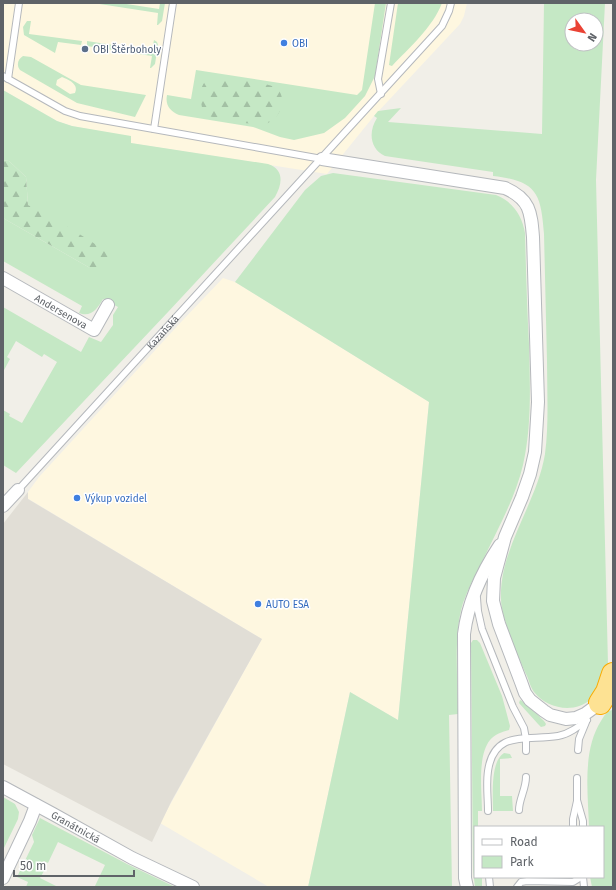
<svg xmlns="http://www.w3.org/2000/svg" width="616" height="890" viewBox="0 0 616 890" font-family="'Fira Sans',sans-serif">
<defs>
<pattern id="forest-firs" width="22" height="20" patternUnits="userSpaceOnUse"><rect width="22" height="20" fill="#c5e8c5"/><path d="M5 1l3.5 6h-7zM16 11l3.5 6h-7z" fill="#a3c0a4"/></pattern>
</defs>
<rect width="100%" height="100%" fill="#f1efe8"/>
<path fill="#fef7e0" d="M3 3H467L464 16 460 24 374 116 327 174 130 143 131 137 72 126 57 121 3 90Z
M223 278 235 282 429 402 398 720 350 692 308 887H269L160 823 262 639 27 498 28 492 39 477 181 322Z"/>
<path fill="#e1ded6" d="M28 492V499L262 639 171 802 152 842 3 764V524Z"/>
<path fill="#c5e8c5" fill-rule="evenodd" d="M93 3H120L159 9 160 3H165L162 21 158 25H157L158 13Z
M375 3H386L375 76 365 96 345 118 324 133 294 140 280 137 253 127 179 115C170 111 165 105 167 95L191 99 196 70 357 95 362 90Z
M398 3H442C433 27 409 48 392 66L389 65Z
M544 3H605L596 180 608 664C605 676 600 690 591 699 575 714 547 709 534 692 531 688 529 681 527 676 518 657 501 618 501 599 499 549 537 503 545 454 549 423 547 392 547 361 546 318 545 276 544 234 541 192 536 181 493 176V172L385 156C370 149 368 132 377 118L374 116 378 111 401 108 388 122 542 134ZM572 20H596V44H572Z
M27 21H31L29 34 82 41 81 45 58 42 55 53 24 35 23 27Z
M154 40 157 42 158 45 155 64 151 68H150L152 56 87 46V41L152 51Z
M23 56 31 57 81 85 146 95 135 117 77 103 20 70C16 65 18 59 23 56ZM62 77C69 80 79 84 75 93L70 94 56 85 57 80Z
M3 90 57 121 72 126 131 136V143L268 164C285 170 282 184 275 197L168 312 16 473 3 465V410L10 414 9 416 22 423 57 362 44 354 42 357 16 341 7 357 10 359 3 372V307L81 352 89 337 101 342 113 325V315L118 307 103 299C98 308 91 318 79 313L82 306 3 261V218L90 268 28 205 26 177 9 161 3 160Z
M333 173 496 195C513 202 522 215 525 233 526 270 527 307 529 344 530 384 532 425 523 465 515 499 497 530 482 562 475 575 468 589 463 603 453 636 458 680 458 714L449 715 452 887H308L350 692 398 720 429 402 235 282 305 190 321 176Z
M473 640H477L480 643 502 696 510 726 509 730C502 732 495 734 490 740 477 756 482 792 482 811H478V827H475V877H482V887H475L473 871 471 643Z
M520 700 522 701C527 706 545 720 546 724L545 726 541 727 538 724 519 703Z
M612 710 613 711V887H592L590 877H603V827H589C588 793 582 751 601 721 604 716 606 712 612 710Z
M504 753 510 754 512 758 500 759V796H512L513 811H493C493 797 490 761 504 753Z
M3 797 15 804 19 812 18 819 3 850Z
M40 818 127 864 175 887H98L95 886 105 865 58 842 48 863 44 861 40 869 44 871 40 878 58 887H26L28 882 17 877 34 842 32 835Z"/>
<path fill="url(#forest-firs)" d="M213 77C228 79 265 81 276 88 281 91 283 99 282 104 281 113 273 122 265 124 253 126 220 118 207 116L203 112C200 99 197 82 213 77Z
M3 160 9 161 26 177 28 205 65 225 103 249 111 261 108 270 90 268 3 218Z"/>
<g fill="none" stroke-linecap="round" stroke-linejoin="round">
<defs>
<g id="lane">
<path d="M3 76 65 111 80 116 322 159"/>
<path d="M8 79 19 3"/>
<path d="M381 94 378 79 391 3"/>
<path d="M154 129 173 3"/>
<path id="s1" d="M18 490 442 26 449 11 451 3"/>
<path d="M477 598 478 611 482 629 513 707 524 728 526 739V751"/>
<path d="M578 750 579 739 586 722"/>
<path d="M577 778V800L583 821V827"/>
<path d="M519 810C519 799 526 789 526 777"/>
<path d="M488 811C488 798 486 784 488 771 494 729 527 741 558 736 569 734 578 727 587 720"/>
<path d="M573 827V819L577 801"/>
<path d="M489 877 490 887"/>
<path d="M583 877 584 887"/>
<path d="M517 887 521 882 527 881 573 882 581 877"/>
</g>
<g id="street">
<path d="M322 159 505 188C530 199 531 212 533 237L538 402 535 452 530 474 522 497 505 537 494 578 493 601 499 624 521 682 525 693 530 700 544 711 550 715 566 719 576 718 585 714 600 703"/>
<path id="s2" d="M3 278 94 330 108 305"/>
<path d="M3 506 18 490"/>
<path id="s3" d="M3 787 53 814 132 858 193 887"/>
<path d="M3 878 30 821 36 805"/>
<path d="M467 887 465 878 464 634C468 601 482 572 500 545"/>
</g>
<path id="highway" d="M600 703 607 692 613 674"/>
</defs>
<use href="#lane" stroke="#b5b8bc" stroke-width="8"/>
<use href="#street" stroke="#b5b8bc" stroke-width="14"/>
<use href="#highway" stroke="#f9ab00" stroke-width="24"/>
<use href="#lane" stroke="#fff" stroke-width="6"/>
<use href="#street" stroke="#fff" stroke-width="12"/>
<use href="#highway" stroke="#fde293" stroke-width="22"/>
</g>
<g fill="#3f7fe0" stroke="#fff" stroke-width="1.5">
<circle cx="284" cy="43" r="4"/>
<circle cx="77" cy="498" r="4"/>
<circle cx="258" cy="604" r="4"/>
</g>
<circle fill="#5c6f8a" stroke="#fff" stroke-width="1.5" cx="85" cy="49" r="4"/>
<g text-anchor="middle" stroke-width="3" stroke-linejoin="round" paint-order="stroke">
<g font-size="10" fill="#366cbe" stroke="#fff" text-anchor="start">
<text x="292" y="47">OBI</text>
<text x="85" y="502">Výkup vozidel</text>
<text x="266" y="608">AUTO ESA</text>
</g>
<g font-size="10" fill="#4e5e75" stroke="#fff" text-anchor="start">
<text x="93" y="53">OBI Štěrboholy</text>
</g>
<g font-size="10" fill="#5f6368" stroke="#fff">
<text dy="4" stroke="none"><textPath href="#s2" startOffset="67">Andersenova</textPath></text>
<text dy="4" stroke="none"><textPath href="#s1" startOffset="214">Kazaňská</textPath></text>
<text dy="4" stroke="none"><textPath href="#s3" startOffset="83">Granátnická</textPath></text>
</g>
</g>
<rect width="616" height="890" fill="none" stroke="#5f6368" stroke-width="8"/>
<rect x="474" y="826" width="130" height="52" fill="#ffffff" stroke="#bfc1c3"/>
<rect x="482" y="839" width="20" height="6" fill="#ffffff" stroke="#bfc1c3"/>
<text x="510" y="846" font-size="12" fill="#5f6368">Road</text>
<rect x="482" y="856" width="20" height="12" fill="#c5e8c5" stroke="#bfc1c3"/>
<text x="510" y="866" font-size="12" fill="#5f6368">Park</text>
<g transform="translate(584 32) rotate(123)"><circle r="19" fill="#ffffff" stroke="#bfc1c3"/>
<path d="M0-3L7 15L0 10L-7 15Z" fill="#ea4335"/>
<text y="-6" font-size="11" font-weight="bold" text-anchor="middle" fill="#5f6368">N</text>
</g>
<path d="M14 870v6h120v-6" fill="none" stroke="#5f6368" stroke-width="2"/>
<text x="20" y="870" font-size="12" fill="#5f6368" stroke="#ffffff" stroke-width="3" paint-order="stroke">50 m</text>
</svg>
